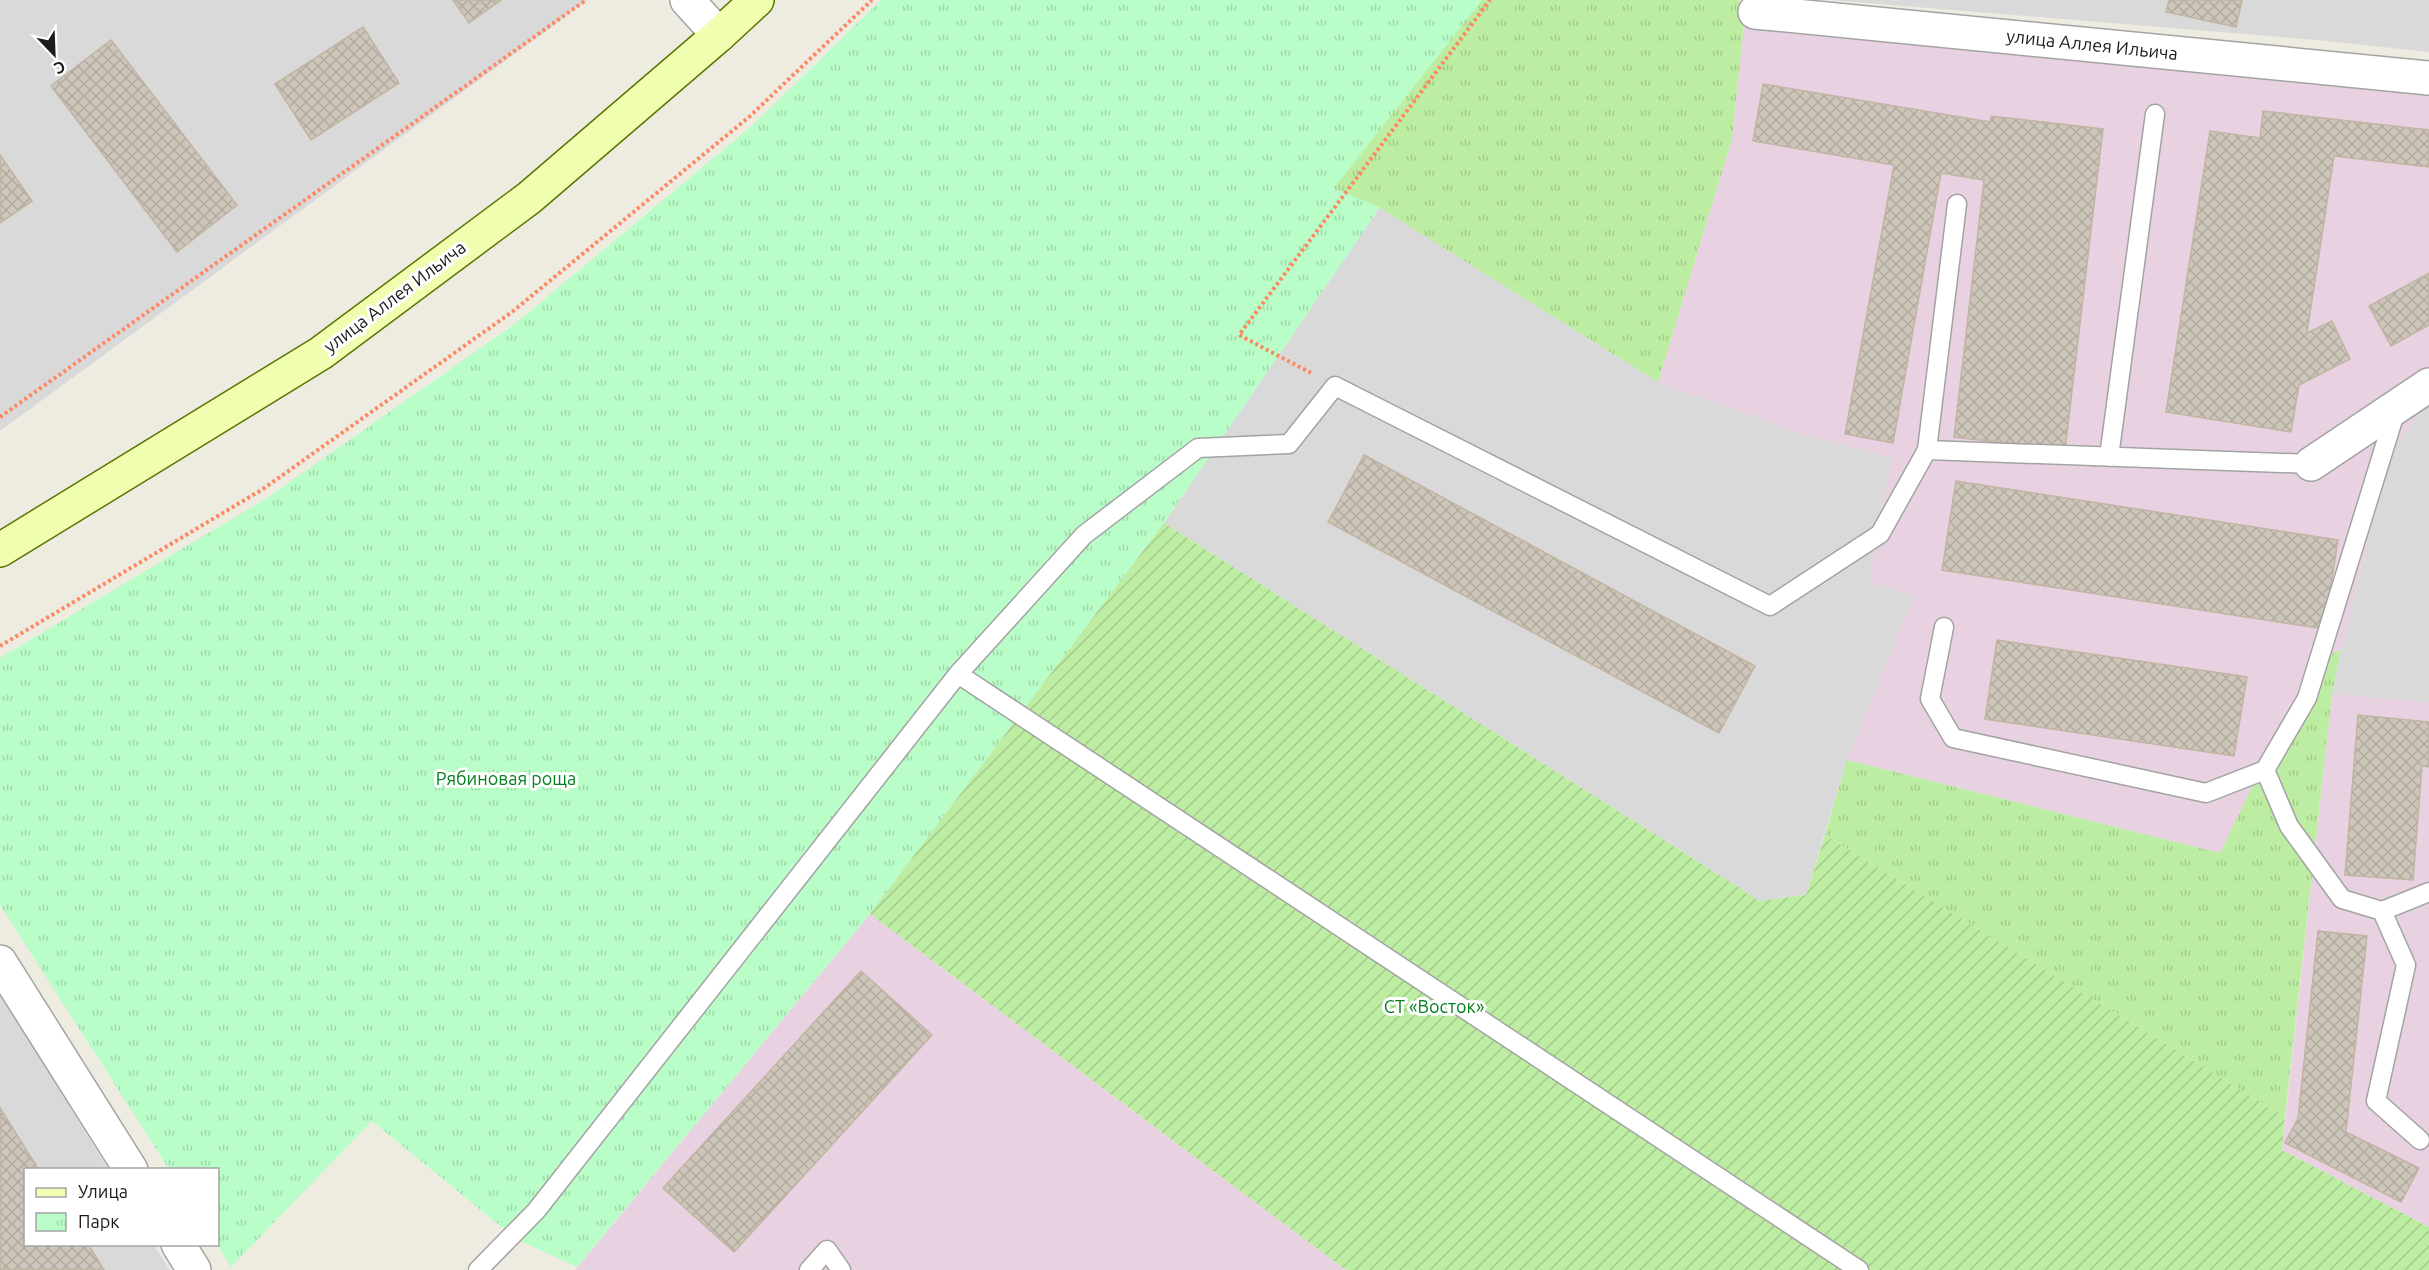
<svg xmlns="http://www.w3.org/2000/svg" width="2429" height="1270" viewBox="0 0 2429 1270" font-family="Ubuntu,sans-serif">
<defs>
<pattern id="grass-tufts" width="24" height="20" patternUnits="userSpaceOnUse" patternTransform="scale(1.5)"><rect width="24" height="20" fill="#bdeda2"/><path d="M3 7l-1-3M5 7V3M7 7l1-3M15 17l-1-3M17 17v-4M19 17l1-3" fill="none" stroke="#a2cb8b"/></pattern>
<pattern id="park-tufts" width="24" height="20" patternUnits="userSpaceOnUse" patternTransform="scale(1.5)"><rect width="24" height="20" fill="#b9fdc8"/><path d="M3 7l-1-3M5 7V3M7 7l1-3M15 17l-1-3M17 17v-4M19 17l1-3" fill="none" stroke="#9ed8ab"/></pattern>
<pattern id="garden-furrows" width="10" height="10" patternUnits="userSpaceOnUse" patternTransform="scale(1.5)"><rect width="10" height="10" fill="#bdeda2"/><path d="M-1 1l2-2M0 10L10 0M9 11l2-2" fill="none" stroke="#a2cb8b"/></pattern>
<pattern id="building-cross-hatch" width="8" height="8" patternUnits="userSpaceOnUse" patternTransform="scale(1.5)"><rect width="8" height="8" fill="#cec6ba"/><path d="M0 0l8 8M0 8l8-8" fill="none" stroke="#b0aa9f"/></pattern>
</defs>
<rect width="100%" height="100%" fill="#eeece1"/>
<path fill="#dad9d9" d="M0 0H588L0 431Z
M1830 0H2429V52L2317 40Z
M1380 207 1658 382 1808 436 1892 458 1869 581 1914 596 1847 760 1806 895 1760 901 1164 523Z
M2429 404V702L2332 694 2341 650 2389 457 2422 408Z
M0 993 108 1169 26 1170V1244L154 1245 170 1270H0Z"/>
<path fill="#e8d2e1" d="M1744 23 2429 91V404L2422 409 2389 457 2341 650 2313 661 2220 853 1847 760 1914 596 1869 581 1892 458 1808 436 1658 382 1732 139Z
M2332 694 2429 702V1227L2282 1150Z
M870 914 1346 1270H575Z"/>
<path fill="url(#grass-tufts)" d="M1482 0H1739L1744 23 1732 139 1658 382 1380 208 1333 188Z
M2341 650 2332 694 2285 1117 1825 835 1847 760 2220 853 2313 661Z"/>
<path fill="url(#park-tufts)" d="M881 0H1482L1334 188 1380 207 1164 523 870 914 577 1267 516 1239 372 1121 231 1267 217 1245 218 1170 169 1169 0 905V658L267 498 516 323 754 124Z"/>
<path fill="url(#garden-furrows)" d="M1164 523 1760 901 1806 895 1825 835 2285 1117 2282 1150 2429 1227V1270H1346L870 914Z"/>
<path fill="url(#building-cross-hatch)" stroke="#c1b4a2" stroke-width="1.5" d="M453 0H501L469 23Z
M2169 0H2242L2236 27 2166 12Z
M363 27 399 83 311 140 275 84Z
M111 40 237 205 177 252 51 86Z
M1763 84 1990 122 1991 116 2103 129 2065 450 1954 437 1984 180 1941 173 1893 443 1845 434 1894 165 1753 141Z
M2263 111 2429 130V167L2334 156 2307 333 2332 321 2350 359 2299 385 2291 432 2166 412 2210 131 2260 138Z
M0 155 32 201 0 223Z
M2429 273V325L2391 346 2369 306Z
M1364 455 1755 666 1719 733 1328 522Z
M1956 481 2338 540 2324 629 1942 570Z
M1997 640 2247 677 2234 756 1985 719Z
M2358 715 2429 722V767L2422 766 2413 880 2345 875Z
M2318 931 2367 936 2346 1132 2419 1168 2401 1202 2285 1143 2298 1118Z
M861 971 932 1035 734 1252 663 1188Z
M0 1108 39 1170H26V1244H88L104 1270H0Z"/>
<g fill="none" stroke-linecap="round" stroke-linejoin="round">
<defs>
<path id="lane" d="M1927 450 1957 204
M2109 457 2155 114
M1944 627 1930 699 1953 738 2206 793 2265 770 2307 698 2396 410
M958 674 1859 1270
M2265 770 2289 826 2342 899 2382 911 2406 965 2376 1101 2420 1140
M2382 911 2429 892
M478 1270 536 1211 958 674 1084 535 1198 448 1289 444 1335 386 1770 606 1880 534 1927 450 2311 464
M809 1270 827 1250 841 1270"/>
<path id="street" d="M687 0 719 35
M1755 12 2429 78
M2311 464 2429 385
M0 962 131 1170
M178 1244 194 1270"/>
<path id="secondary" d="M0 550 321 353 529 198 719 35 757 0"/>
</defs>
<use href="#lane" stroke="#a3a3a3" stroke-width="21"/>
<use href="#street" stroke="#a3a3a3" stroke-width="36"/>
<use href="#secondary" stroke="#597600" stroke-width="36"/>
<path stroke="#ff8761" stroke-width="4" stroke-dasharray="3 3" stroke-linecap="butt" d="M1311 373 1239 335 1490 0
M0 417 586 0
M0 646 263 489 512 312 749 117 872 0"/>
<use href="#lane" stroke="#fff" stroke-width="18"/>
<use href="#street" stroke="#fff" stroke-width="33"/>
<use href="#secondary" stroke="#effeaf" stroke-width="33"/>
</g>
<g text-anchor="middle" stroke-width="6" stroke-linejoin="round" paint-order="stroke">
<g font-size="18" fill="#1c1c1c" stroke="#fff">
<text transform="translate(2092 45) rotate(6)" y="6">улица Аллея Ильича</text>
<text transform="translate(395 297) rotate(-37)" y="6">улица Аллея Ильича</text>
</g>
<g font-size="18" fill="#04811f" stroke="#fff">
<text x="506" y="785">Рябиновая роща</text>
<text x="1434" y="1013">СТ «Восток»</text>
</g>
</g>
<rect x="24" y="1168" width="195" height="78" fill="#ffffff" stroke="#a4a4a4" stroke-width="1.5"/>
<rect x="36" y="1188" width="30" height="9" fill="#effeaf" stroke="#a4a4a4" stroke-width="1.5"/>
<text x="78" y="1198" font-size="18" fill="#1c1c1c">Улица</text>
<rect x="36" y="1213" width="30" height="18" fill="url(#park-tufts)" stroke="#a4a4a4" stroke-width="1.5"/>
<text x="78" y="1228" font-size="18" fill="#1c1c1c">Парк</text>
<g transform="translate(54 54) rotate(157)" stroke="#ffffff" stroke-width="4.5" paint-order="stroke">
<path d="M0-4.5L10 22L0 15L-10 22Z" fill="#1c1c1c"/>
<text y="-9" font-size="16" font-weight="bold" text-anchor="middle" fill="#1c1c1c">С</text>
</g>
</svg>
